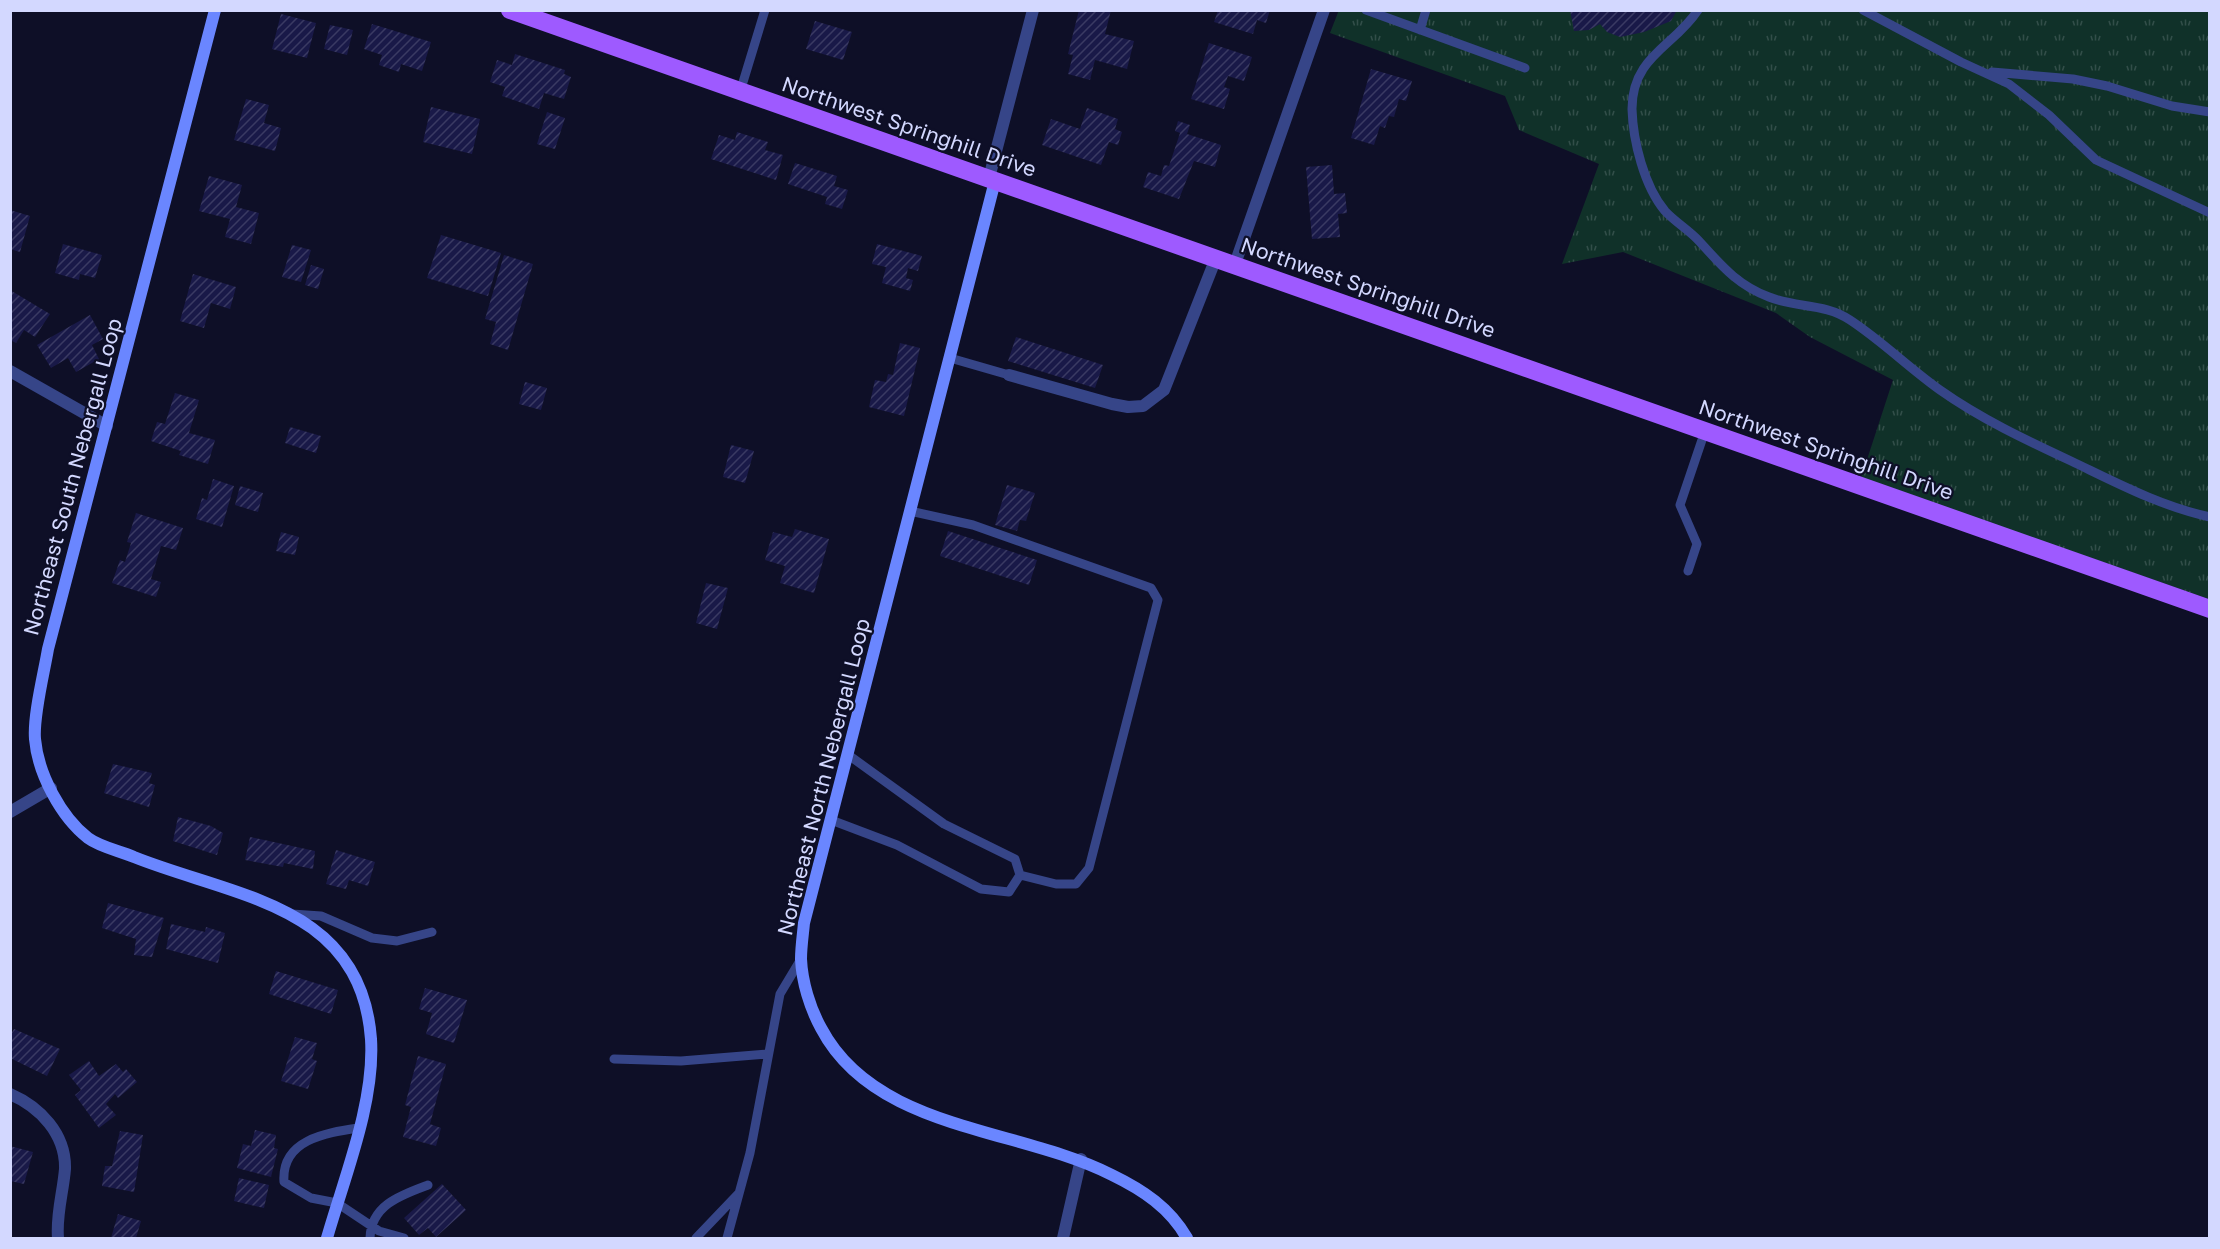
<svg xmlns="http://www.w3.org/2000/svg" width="2220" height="1249" viewBox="0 0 2220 1249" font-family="'Golos Text',sans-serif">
<defs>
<pattern id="grass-tufts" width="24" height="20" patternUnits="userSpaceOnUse" patternTransform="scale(1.5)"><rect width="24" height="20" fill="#103129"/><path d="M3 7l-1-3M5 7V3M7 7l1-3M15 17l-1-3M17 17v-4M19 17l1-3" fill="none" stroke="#324e49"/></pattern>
<pattern id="building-hatch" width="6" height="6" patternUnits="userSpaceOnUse" patternTransform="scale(1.5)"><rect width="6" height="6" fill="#191948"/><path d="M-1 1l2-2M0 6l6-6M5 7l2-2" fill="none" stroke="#3a3a63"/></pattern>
</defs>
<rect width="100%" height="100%" fill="#0e0f27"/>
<path fill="url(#grass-tufts)" d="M1339 10 2209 11V599L1861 478 1893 380 1810 337 1776 313 1623 252 1562 264 1599 164 1519 130 1505 96 1330 33Z"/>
<path fill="url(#building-hatch)" d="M1079 10H1111L1105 34 1134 41 1127 69 1095 60 1090 80 1068 74 1073 55 1068 54Z
M1218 10H1270L1266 23 1257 20 1253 34 1214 22Z
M1570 10H1677L1671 21 1644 32 1620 37 1607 32 1600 24 1589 30 1574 31Z
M281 14 316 23 307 58 272 49Z
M815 21 852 32 843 60 806 49Z
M372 24 431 42 422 71 401 64 399 72 379 65 382 55 364 49Z
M330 25 353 30 347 55 324 49Z
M1209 43 1252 57 1244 81 1228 76 1224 87 1230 89 1224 109 1191 99Z
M515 54 565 70 564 74 571 77 564 99 544 93 539 109 502 96 505 87 490 82 497 60 512 65Z
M1371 69 1412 81 1406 101 1399 99 1394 117 1389 116 1385 128 1380 126 1374 145 1351 138Z
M246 99 269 105 264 123 281 128 275 151 234 140Z
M431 107 480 119 472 154 423 142Z
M1087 108 1118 119 1115 129 1122 132 1118 145 1109 142 1101 165 1042 145 1051 119 1080 129Z
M547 112 565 118 555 149 537 144Z
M1178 121 1190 125 1187 134 1221 145 1215 167 1194 161 1179 199 1143 187 1148 172 1161 176 1164 165 1169 166 1180 133 1175 131Z
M737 132 768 142 765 150 783 155 776 180 711 159 719 135 735 140Z
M795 163 837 176 834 186 848 190 842 209 825 204 827 197 788 184Z
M1332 165 1334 194 1345 193 1347 213 1338 214 1340 237 1312 239 1306 167Z
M209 176 242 185 236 207 259 213 251 244 225 237 230 219 199 211Z
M10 210 30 216 20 252 10 249Z
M441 235 501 253 488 296 427 278Z
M63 244 102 255 95 278 80 274 79 280 55 273Z
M877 244 922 256 918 271 908 268 906 278 913 280 910 291 882 283 886 267 872 264Z
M292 245 311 250 301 282 282 277Z
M504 255 533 264 508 350 490 344 496 322 485 319Z
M311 265 324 269 318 289 305 285Z
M193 274 236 287 230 309 211 303 204 328 180 321Z
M10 290 50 314 35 337 24 330 16 343 10 340Z
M90 315 103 339 92 345 99 359 76 372 68 358 51 368 37 345Z
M1016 337 1103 365 1095 388 1008 361Z
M900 343 920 348 904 416 869 407 875 380 886 382 888 374 893 375Z
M525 382 547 388 541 410 519 404Z
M175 393 199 400 189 433 215 440 208 464 179 455 181 451 151 441 157 422 165 424Z
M290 427 321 436 316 453 285 443Z
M731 445 754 451 745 483 723 477Z
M213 479 234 486 222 527 196 519 202 498 207 500Z
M1007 485 1035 493 1026 521 1020 520 1017 531 995 525Z
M240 486 263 493 258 512 235 505Z
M136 513 183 528 176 550 161 546 151 579 161 582 156 597 112 583 120 560 125 562 131 543 127 542Z
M795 529 829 539 814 593 780 583 785 566 765 560 773 532 792 537Z
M948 531 1037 560 1029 585 940 556Z
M281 532 299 537 295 555 276 551Z
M706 583 728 588 717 629 696 623Z
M113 764 152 773 149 783 155 785 149 807 104 793Z
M178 817 211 826 223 833 217 855 173 841Z
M250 837 315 851 313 869 284 863 283 867 245 860Z
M336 850 375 862 368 886 349 880 346 889 326 884Z
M108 903 164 918 152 957 134 955 136 939 102 928Z
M171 924 205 932 206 927 225 933 218 963 166 949Z
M276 971 338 990 331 1014 269 994Z
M425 988 467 1000 454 1043 426 1034 432 1013 419 1009Z
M14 1029 60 1049 47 1076 10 1058V1036Z
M295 1037 317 1043 312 1059 317 1061 308 1089 281 1081Z
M418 1056 446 1064 430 1124 441 1128 436 1146 403 1137 411 1107 405 1105Z
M89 1061 99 1076 116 1064 123 1072 126 1069 137 1082 118 1098 115 1094 106 1104 116 1115 99 1128 75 1095 81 1090 69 1075Z
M255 1130 276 1135 274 1148 278 1149 271 1177 237 1168 243 1144 251 1146Z
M120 1131 143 1135 134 1192 102 1186 105 1166H112Z
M10 1146 33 1152 24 1184 10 1181Z
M239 1178 269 1185 264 1208 234 1201Z
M442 1184 466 1210 436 1237 428 1228 419 1235 404 1218Z
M118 1214 141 1221 136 1238H111Z"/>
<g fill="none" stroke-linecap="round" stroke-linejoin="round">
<path stroke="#364588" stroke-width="9" d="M1366 10 1525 68
M1698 10C1674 47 1632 56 1632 109 1633 141 1644 186 1665 211 1675 222 1689 230 1699 241 1721 265 1737 285 1769 297 1796 308 1825 303 1850 320 1882 341 1909 368 1940 390 1981 419 2026 440 2071 461 2117 483 2160 506 2210 517
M1863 10 1961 62 2009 84 2049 115 2096 160 2210 213
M1420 30 1426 10
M1992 72 2073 79 2107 86 2172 106 2210 112
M740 92 765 10
M950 358 1009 375
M910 511 973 525 1151 588 1158 600 1089 868 1076 884H1056L1020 875
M1688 571 1697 544 1680 505 1705 431
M831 820 897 845 981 889 1009 892 1020 875 1015 859 944 824 847 754
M292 914 321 916 372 938 397 941 432 932
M614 1059 681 1061 767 1054
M358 1128C325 1133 281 1140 284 1182L311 1198 337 1203 379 1231 404 1238
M370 1238C371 1205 401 1195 428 1185
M696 1238 738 1194
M727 1238 750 1153 780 994 801 959"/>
<path stroke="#364588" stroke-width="12" d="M989 178 1033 10
M1235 264 1324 10
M10 371 107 426
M1009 375 1112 404 1128 407 1143 406 1164 390 1216 258
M10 812 51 788
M10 1094C40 1107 66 1134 65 1169 63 1193 56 1214 58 1238
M1063 1238 1081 1159"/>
<path stroke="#6a86ff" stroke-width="12" d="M215 10 48 649C44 673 33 716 35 739 38 774 61 817 88 838 100 847 120 851 134 857 234 897 361 904 371 1039 375 1103 344 1178 327 1238
M995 181 804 923C803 934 801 947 801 959 802 982 810 1008 821 1028 875 1131 1018 1127 1112 1175 1143 1190 1170 1208 1187 1238"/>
<path stroke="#9e5aff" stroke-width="18" d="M510 10 2210 609"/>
</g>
<g text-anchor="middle" stroke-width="4.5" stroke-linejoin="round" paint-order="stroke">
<g font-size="21" fill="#d3d8ff" stroke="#0e0f27">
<text transform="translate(909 127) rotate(19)" y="7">Northwest Springhill Drive</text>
<text transform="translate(1368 288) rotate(19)" y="7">Northwest Springhill Drive</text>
<text transform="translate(1826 450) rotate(19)" y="7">Northwest Springhill Drive</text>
<text transform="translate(73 477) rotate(-75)" y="7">Northeast South Nebergall Loop</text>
<text transform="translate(824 777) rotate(-76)" y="7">Northeast North Nebergall Loop</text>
</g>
</g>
<rect width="2220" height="1249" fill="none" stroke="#d3d8ff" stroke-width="24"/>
</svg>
